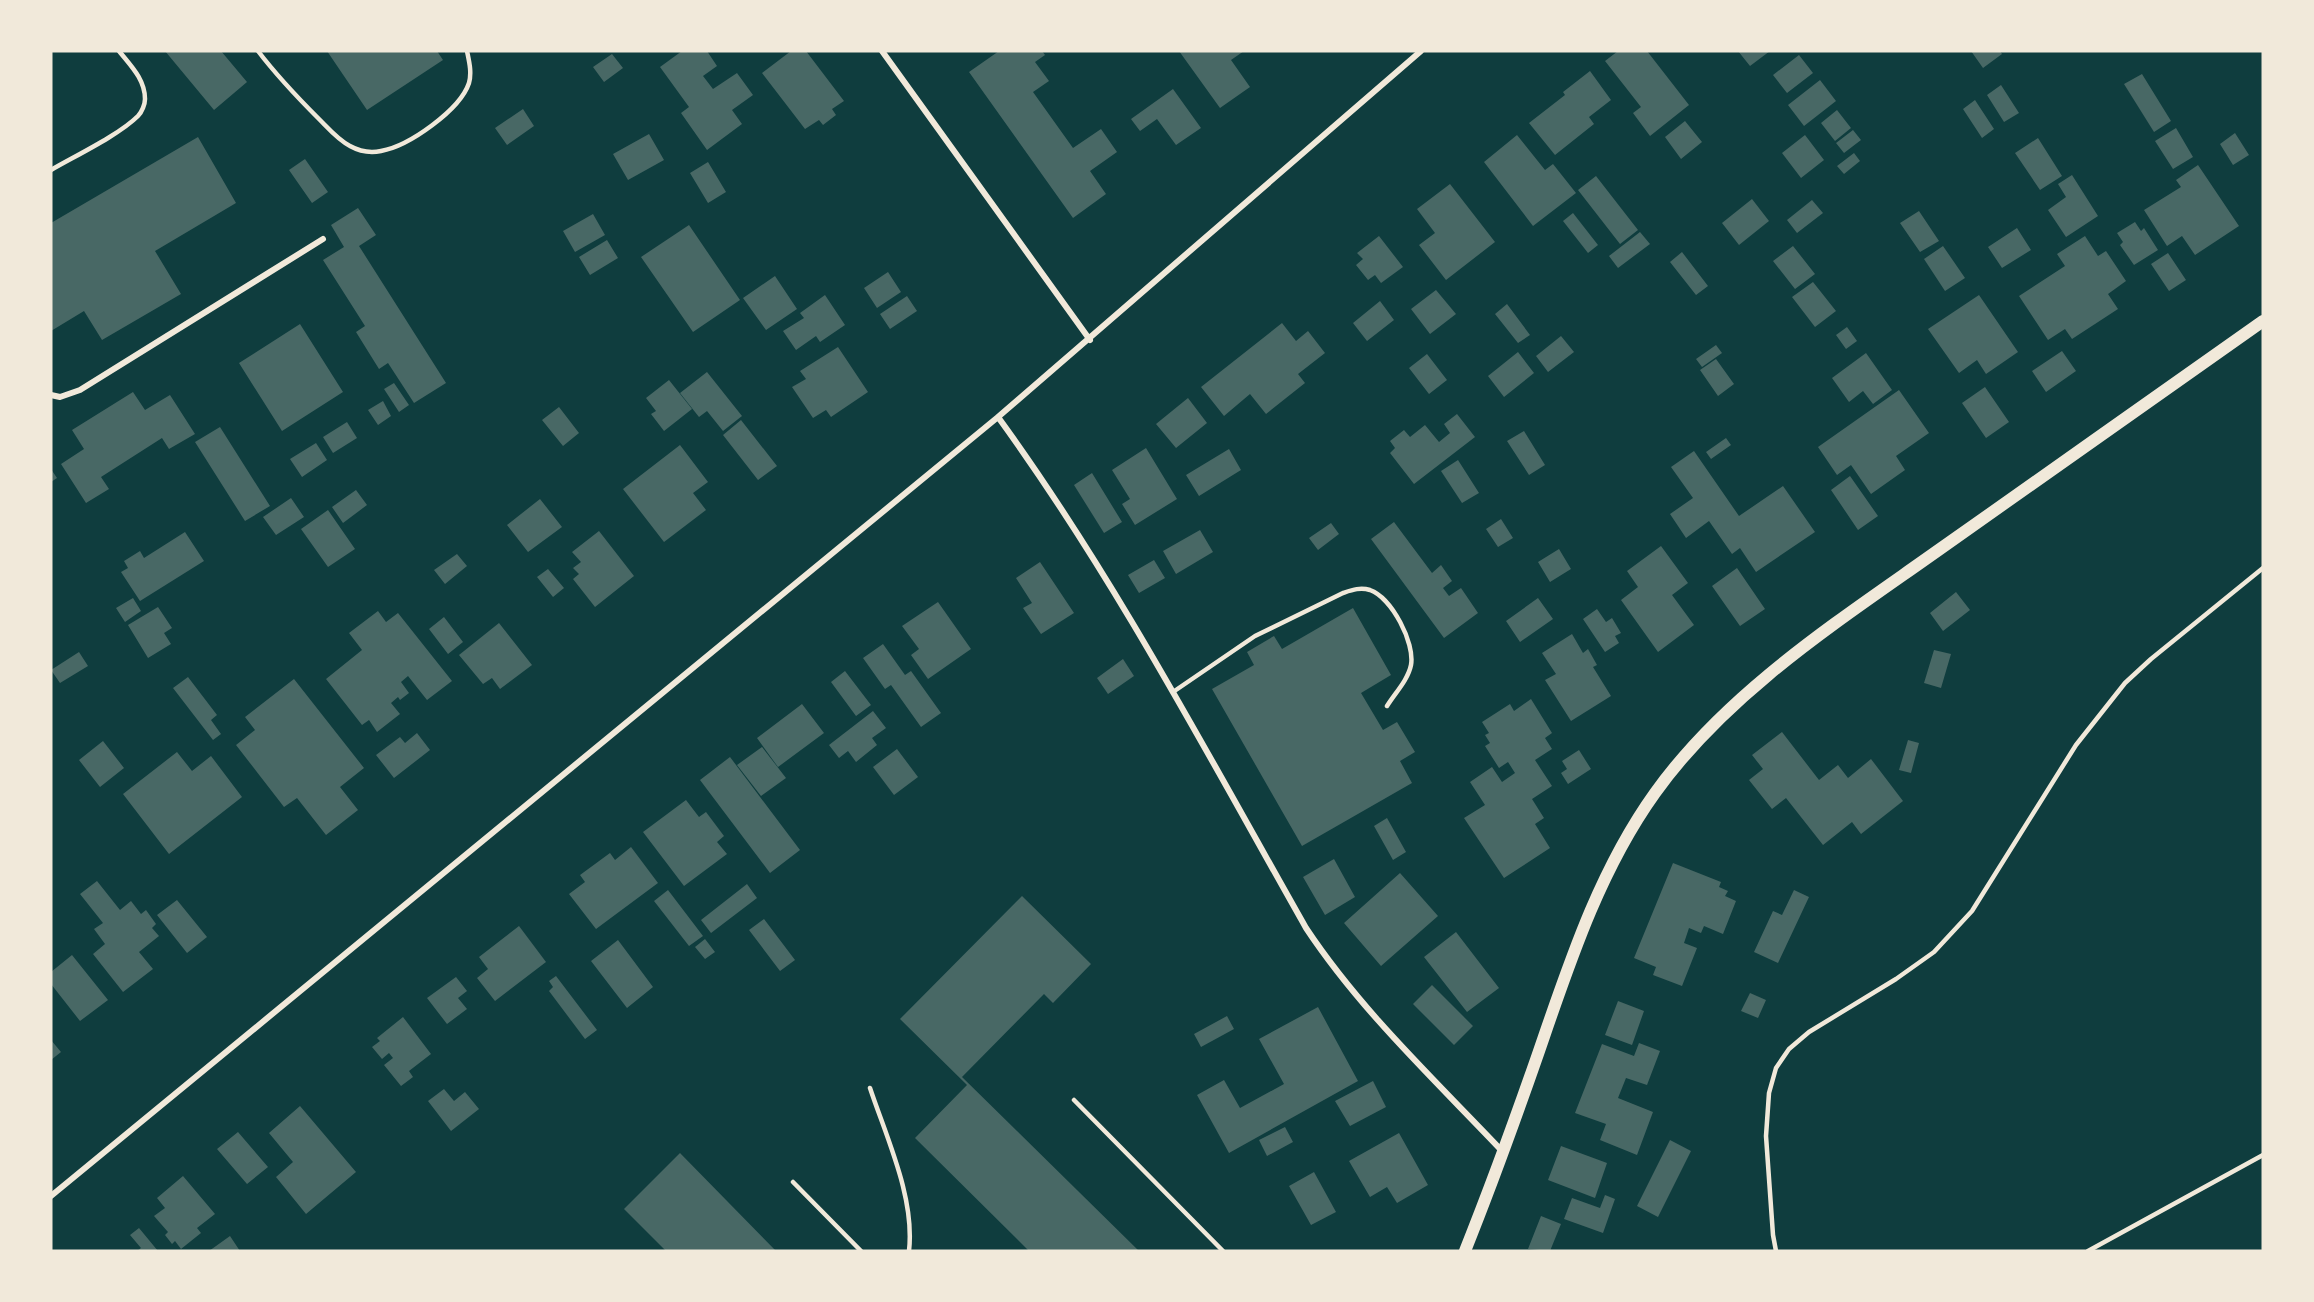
<svg xmlns="http://www.w3.org/2000/svg" width="2314" height="1302" viewBox="0 0 2314 1302" font-family="Arial,sans-serif">
<rect width="100%" height="100%" fill="#0f3d3e"/>
<path fill="#486865" d="M165 51H221L247 82 214 110Z
M327 51H437L443 60 367 110Z
M682 51H707L717 66 703 76 713 89 737 73 753 95 732 110 742 124 707 150 681 113 689 107 660 67Z
M791 51H806L844 101 832 109 836 115 823 125 819 120 805 129 762 73Z
M999 51H1042L1045 55 1035 62 1049 81 1033 92 1073 148 1101 129 1117 152 1090 171 1106 194 1073 218 969 72Z
M1179 51H1244L1231 60 1250 87 1220 108Z
M1618 51H1647L1689 105 1650 136 1633 113 1641 107 1605 61Z
M1738 51H1770L1750 66Z
M1971 51H2000L2002 54 1983 68Z
M612 54 623 68 604 82 593 67Z
M1799 55 1813 73 1787 93 1773 75Z
M1590 71 1611 100 1589 117 1594 124 1555 155 1529 123 1565 95 1563 92Z
M2142 74 2171 121 2154 132 2124 84Z
M1820 80 1836 101 1804 126 1788 105Z
M2001 85 2019 113 2004 122 1987 95Z
M1173 89 1201 128 1176 145 1157 119 1140 131 1131 119Z
M1975 100 1994 129 1982 138 1963 109Z
M523 109 534 126 507 145 495 128Z
M1837 110 1851 128 1835 141 1821 123Z
M1685 121 1702 142 1681 159 1665 137Z
M2176 128 2193 157 2173 169 2155 141Z
M1853 130 1861 140 1844 153 1836 143Z
M2235 133 2249 155 2233 165 2220 144Z
M649 134 664 160 628 180 613 154Z
M1517 135 1545 170 1553 164 1576 193 1533 226 1484 162Z
M1805 135 1824 160 1801 178 1782 153Z
M198 137 236 203 155 251 181 294 102 340 84 311 51 331V223Z
M2038 138 2062 176 2040 190 2015 153Z
M1854 153 1860 161 1844 174 1837 166Z
M305 159 328 192 312 203 289 170Z
M708 162 726 192 708 203 690 173Z
M2198 165 2239 226 2195 255 2182 236 2167 246 2144 210 2181 187 2176 180Z
M2072 175 2098 216 2066 237 2048 210 2066 197 2058 184Z
M1596 176 1638 230 1620 244 1578 190Z
M1450 184 1495 242 1446 280 1419 245 1435 233 1417 209Z
M1752 199 1769 221 1739 245 1722 223Z
M1812 200 1823 213 1797 233 1787 220Z
M358 208 376 235 359 246 446 383 414 403 388 363 379 369 356 332 365 326 323 260 344 247 331 225Z
M1919 211 1939 241 1920 252 1900 223Z
M1573 213 1598 245 1588 253 1563 221Z
M593 214 605 235 575 252 563 231Z
M2135 222 2141 231 2144 228 2158 250 2134 265 2120 245 2123 242 2117 233Z
M689 225 740 300 693 332 641 257Z
M2017 228 2031 250 2002 268 1988 247Z
M1640 232 1650 244 1618 268 1609 256Z
M1379 236 1403 267 1381 283 1375 275 1368 280 1356 265 1363 259 1357 253Z
M2085 236 2098 256 2106 251 2126 281 2108 294 2118 309 2072 339 2065 329 2048 340 2019 296 2065 266 2057 254Z
M607 240 618 258 590 275 579 257Z
M1793 246 1815 274 1795 289 1773 261Z
M1943 246 1965 278 1945 291 1924 259Z
M1682 252 1708 286 1696 295 1670 262Z
M2168 253 2186 280 2169 291 2151 264Z
M888 272 901 292 877 308 864 288Z
M775 276 797 309 766 330 743 298Z
M1813 282 1836 311 1815 327 1792 297Z
M1436 290 1456 314 1430 334 1411 309Z
M825 295 845 325 820 342 816 336 796 350 783 331 804 318 800 313Z
M1979 295 2018 352 1986 374 1977 360 1959 373 1928 329Z
M907 296 917 311 890 329 880 314Z
M1380 301 1394 320 1367 341 1353 323Z
M1507 304 1530 335 1518 343 1495 314Z
M1282 323 1296 341 1308 331 1325 353 1298 374 1305 383 1266 414 1250 394 1224 416 1201 387Z
M300 324 343 392 282 431 239 363Z
M1847 327 1857 341 1846 349 1836 335Z
M1561 336 1574 352 1548 372 1536 356Z
M1716 345 1722 353 1702 367 1696 359Z
M838 347 868 392 831 417 826 410 813 418 792 387 806 379 800 371Z
M2062 351 2076 371 2046 392 2032 371Z
M1518 352 1534 373 1504 397 1488 376Z
M1866 353 1892 390 1873 404 1863 391 1849 402 1832 378Z
M1427 354 1447 380 1429 394 1409 368Z
M1716 359 1734 384 1718 396 1700 370Z
M707 372 742 416 723 431 707 411 699 417 680 393Z
M669 380 692 409 664 431 651 414 656 411 646 398Z
M394 383 409 405 399 412 384 389Z
M1985 387 2009 422 1986 438 1962 403Z
M1899 390 1929 433 1896 456 1905 470 1871 494 1851 465 1837 475 1818 447Z
M133 392 145 410 170 395 195 434 169 449 162 438 101 477 109 489 86 503 61 464 84 449 72 430Z
M1188 398 1207 423 1176 448 1156 424Z
M383 401 391 416 378 425 368 410Z
M559 407 579 433 563 446 542 420Z
M1457 414 1475 437 1414 484 1390 453 1395 448 1390 441 1404 430 1410 437 1425 425 1439 442 1450 433 1444 424Z
M741 420 777 466 758 480 723 435Z
M347 422 357 438 333 453 323 437Z
M220 427 270 506 245 521 195 442Z
M1524 431 1545 465 1529 475 1507 441Z
M1726 438 1731 445 1711 459 1706 452Z
M316 443 327 460 302 477 290 459Z
M680 445 708 482 693 493 706 510 664 542 623 489Z
M1146 448 1177 499 1135 525 1122 504 1130 499 1112 470Z
M1229 449 1241 470 1199 496 1186 475Z
M1694 451 1739 516 1783 486 1815 532 1756 572 1740 548 1732 554 1709 521 1686 538 1670 514 1693 498 1671 467Z
M1458 460 1479 493 1462 503 1441 471Z
M51 469 57 478 51 482Z
M1092 473 1122 522 1104 533 1074 485Z
M1850 476 1878 516 1858 530 1831 490Z
M356 490 367 505 343 523 332 507Z
M291 498 304 517 276 535 263 517Z
M540 499 562 527 528 552 507 525Z
M328 510 355 549 328 567 301 529Z
M1501 519 1513 538 1498 547 1486 529Z
M1394 522 1432 573 1441 565 1452 581 1443 588 1449 596 1461 588 1478 613 1444 638 1371 539Z
M1331 523 1339 534 1318 550 1309 538Z
M1200 530 1213 552 1176 574 1163 551Z
M599 531 634 576 595 607 573 579 579 574 573 568 581 562 572 552Z
M185 532 204 561 140 601 121 572 128 568 124 561 140 551 144 558Z
M1661 546 1688 583 1672 595 1694 625 1658 652 1621 600 1638 587 1627 571Z
M1559 549 1571 569 1550 582 1538 562Z
M457 554 467 566 445 584 434 570Z
M1154 560 1165 578 1139 593 1128 575Z
M1040 562 1074 613 1041 634 1023 608 1032 603 1016 578Z
M1737 568 1765 609 1740 626 1712 586Z
M548 569 564 588 553 597 537 577Z
M1956 592 1970 610 1943 631 1930 613Z
M133 598 141 611 125 622 116 608Z
M1538 598 1553 619 1520 642 1506 621Z
M938 602 971 649 928 679 911 655 919 649 902 626Z
M158 607 172 628 164 633 171 644 148 658 128 625Z
M1353 608 1391 675 1361 693 1383 730 1397 722 1415 752 1400 761 1412 783 1302 846 1212 689 1254 665 1247 652 1274 636 1282 649Z
M1597 609 1606 622 1612 618 1621 633 1615 636 1619 643 1605 652 1583 619Z
M378 611 386 622 398 613 452 681 427 700 408 676 401 682 409 693 400 700 398 697 391 703 400 714 377 732 369 720 362 725 326 679 362 650 349 633Z
M444 617 463 642 448 654 429 629Z
M499 623 532 665 500 689 492 678 483 684 459 655Z
M1572 634 1583 653 1588 649 1597 665 1593 667 1611 696 1571 721 1545 680 1556 674 1542 653Z
M883 644 905 675 911 671 941 713 921 727 891 685 885 689 863 658Z
M1934 650 1951 654 1941 688 1924 683Z
M79 652 88 666 60 683 51 670Z
M1123 659 1134 676 1108 694 1097 678Z
M845 671 871 705 856 716 831 682Z
M188 677 217 715 211 720 221 734 213 740 173 688Z
M294 679 364 768 340 787 358 810 326 835 297 798 284 807 236 745 255 730 245 717Z
M1531 699 1552 733 1545 738 1552 749 1535 760 1552 786 1532 799 1544 818 1535 824 1550 848 1504 878 1464 818 1485 805 1470 782 1492 767 1502 782 1515 773 1508 762 1499 768 1485 746 1490 743 1485 735 1489 733 1482 722 1510 704 1514 711Z
M802 704 824 733 778 767 757 738Z
M873 711 886 728 872 738 877 745 856 762 848 751 839 758 829 745Z
M1782 732 1819 780 1838 765 1848 778 1871 759 1903 801 1861 834 1852 822 1823 845 1786 798 1772 809 1749 780 1763 769 1752 755Z
M417 733 430 750 394 778 376 755 400 737 405 743Z
M1908 740 1919 743 1911 773 1899 770Z
M103 741 124 768 100 787 79 760Z
M762 747 786 778 761 796 737 765Z
M897 749 918 777 894 795 873 767Z
M1579 750 1591 769 1568 784 1561 773 1567 769 1562 761Z
M177 752 192 771 211 756 242 797 169 854 123 794Z
M730 757 800 850 770 873 700 780Z
M686 800 699 817 706 812 724 836 717 842 727 854 684 886 643 832Z
M1387 818 1406 852 1393 860 1374 826Z
M631 847 658 883 596 929 569 894 585 882 580 875 610 853 615 860Z
M1334 859 1355 897 1325 915 1303 877Z
M1673 863 1721 882 1719 887 1728 891 1725 896 1736 901 1723 934 1704 926 1701 933 1689 928 1684 943 1697 948 1682 986 1653 975 1656 967 1634 958Z
M1400 873 1438 916 1381 966 1344 923Z
M97 881 120 910 131 901 141 914 146 910 156 924 152 928 159 936 139 952 153 969 123 992 93 954 105 944 94 929 103 923 80 894Z
M747 884 757 898 711 933 701 920Z
M668 890 703 936 689 946 654 901Z
M1794 890 1809 897 1778 963 1754 952 1773 911 1782 915Z
M1022 896 1091 964 1053 1003 1044 994 962 1077 1139 1251H1029L915 1138 967 1085 900 1019Z
M177 900 207 937 187 953 157 915Z
M764 919 795 960 780 971 749 930Z
M519 926 546 962 495 1001 477 978 488 969 479 957Z
M1456 932 1499 988 1467 1012 1424 957Z
M705 939 715 952 705 959 695 947Z
M618 940 653 987 627 1008 591 961Z
M72 955 108 1000 80 1021 51 984V972Z
M556 976 597 1030 585 1039 549 991 553 987 549 981Z
M456 977 467 991 458 998 467 1009 447 1024 427 998Z
M1432 985 1473 1026 1454 1045 1413 1004Z
M1750 993 1766 1000 1758 1018 1741 1011Z
M1618 1001 1644 1011 1632 1045 1605 1035Z
M1318 1007 1358 1081 1229 1153 1197 1095 1224 1080 1240 1108 1284 1084 1259 1039Z
M1227 1016 1234 1029 1201 1047 1194 1034Z
M403 1017 431 1054 409 1071 413 1077 401 1086 384 1065 393 1058 389 1053 382 1059 372 1047 380 1041 377 1038Z
M51 1040 61 1052 51 1060Z
M1639 1043 1660 1051 1647 1085 1626 1078 1618 1098 1653 1112 1637 1155 1600 1140 1606 1124 1575 1113 1602 1044 1634 1056Z
M1373 1081 1386 1107 1350 1126 1335 1101Z
M444 1089 454 1101 465 1092 479 1109 451 1131 428 1101Z
M300 1106 356 1172 306 1214 276 1177 293 1162 269 1133Z
M1285 1127 1293 1142 1267 1156 1259 1140Z
M238 1132 268 1167 247 1184 217 1149Z
M1399 1133 1428 1185 1397 1203 1387 1187 1370 1197 1349 1161Z
M1670 1140 1691 1151 1658 1217 1637 1206Z
M1561 1146 1607 1163 1595 1198 1548 1180Z
M680 1153 776 1251H666L624 1209Z
M1314 1172 1336 1212 1311 1225 1289 1186Z
M183 1176 215 1214 197 1228 201 1233 181 1249 175 1241 172 1244 165 1235 168 1232 154 1216 165 1208 157 1198Z
M1605 1195 1615 1199 1603 1233 1564 1219 1572 1198 1600 1208Z
M1541 1216 1561 1224 1550 1251 1528 1249Z
M139 1228 158 1251H137L141 1248 130 1235Z
M230 1236 240 1251H209Z"/>
<g fill="none" stroke-linecap="round" stroke-linejoin="round">
<path stroke="#f1e9da" stroke-width="4.5" d="M258 51C277 76 297 97 319 119 328 128 338 140 350 146 359 151 371 153 381 151 409 146 460 110 469 83 472 72 469 61 467 51
M51 170C75 156 119 135 138 116 142 112 145 104 145 99 145 79 130 65 119 51
M1173 692 1255 636 1343 593C1352 590 1360 587 1370 590 1392 598 1415 643 1411 665 1408 680 1395 693 1387 706
M870 1088C887 1139 915 1198 909 1251
M1074 1100 1223 1251
M793 1182 861 1251
M1776 1251 1773 1235 1766 1136 1769 1093 1776 1068 1789 1049 1809 1032 1896 979 1934 952 1972 911 2076 745 2125 683 2151 659 2263 568
M2088 1251 2263 1155"/>
<path stroke="#f1e9da" stroke-width="6" d="M882 51 1090 340
M51 395 60 397 80 390 323 239
M998 417C1115 578 1208 755 1306 928 1361 1011 1435 1080 1503 1152
M51 1196 998 417 1421 51"/>
<path stroke="#f1e9da" stroke-width="12" d="M1465 1251C1491 1186 1515 1120 1538 1054 1569 964 1599 871 1655 793 1727 692 1840 620 1940 549 2048 473 2155 397 2263 321"/>
</g>
<rect width="2314" height="1302" fill="none" stroke="#f1e9da" stroke-width="105"/>
</svg>
